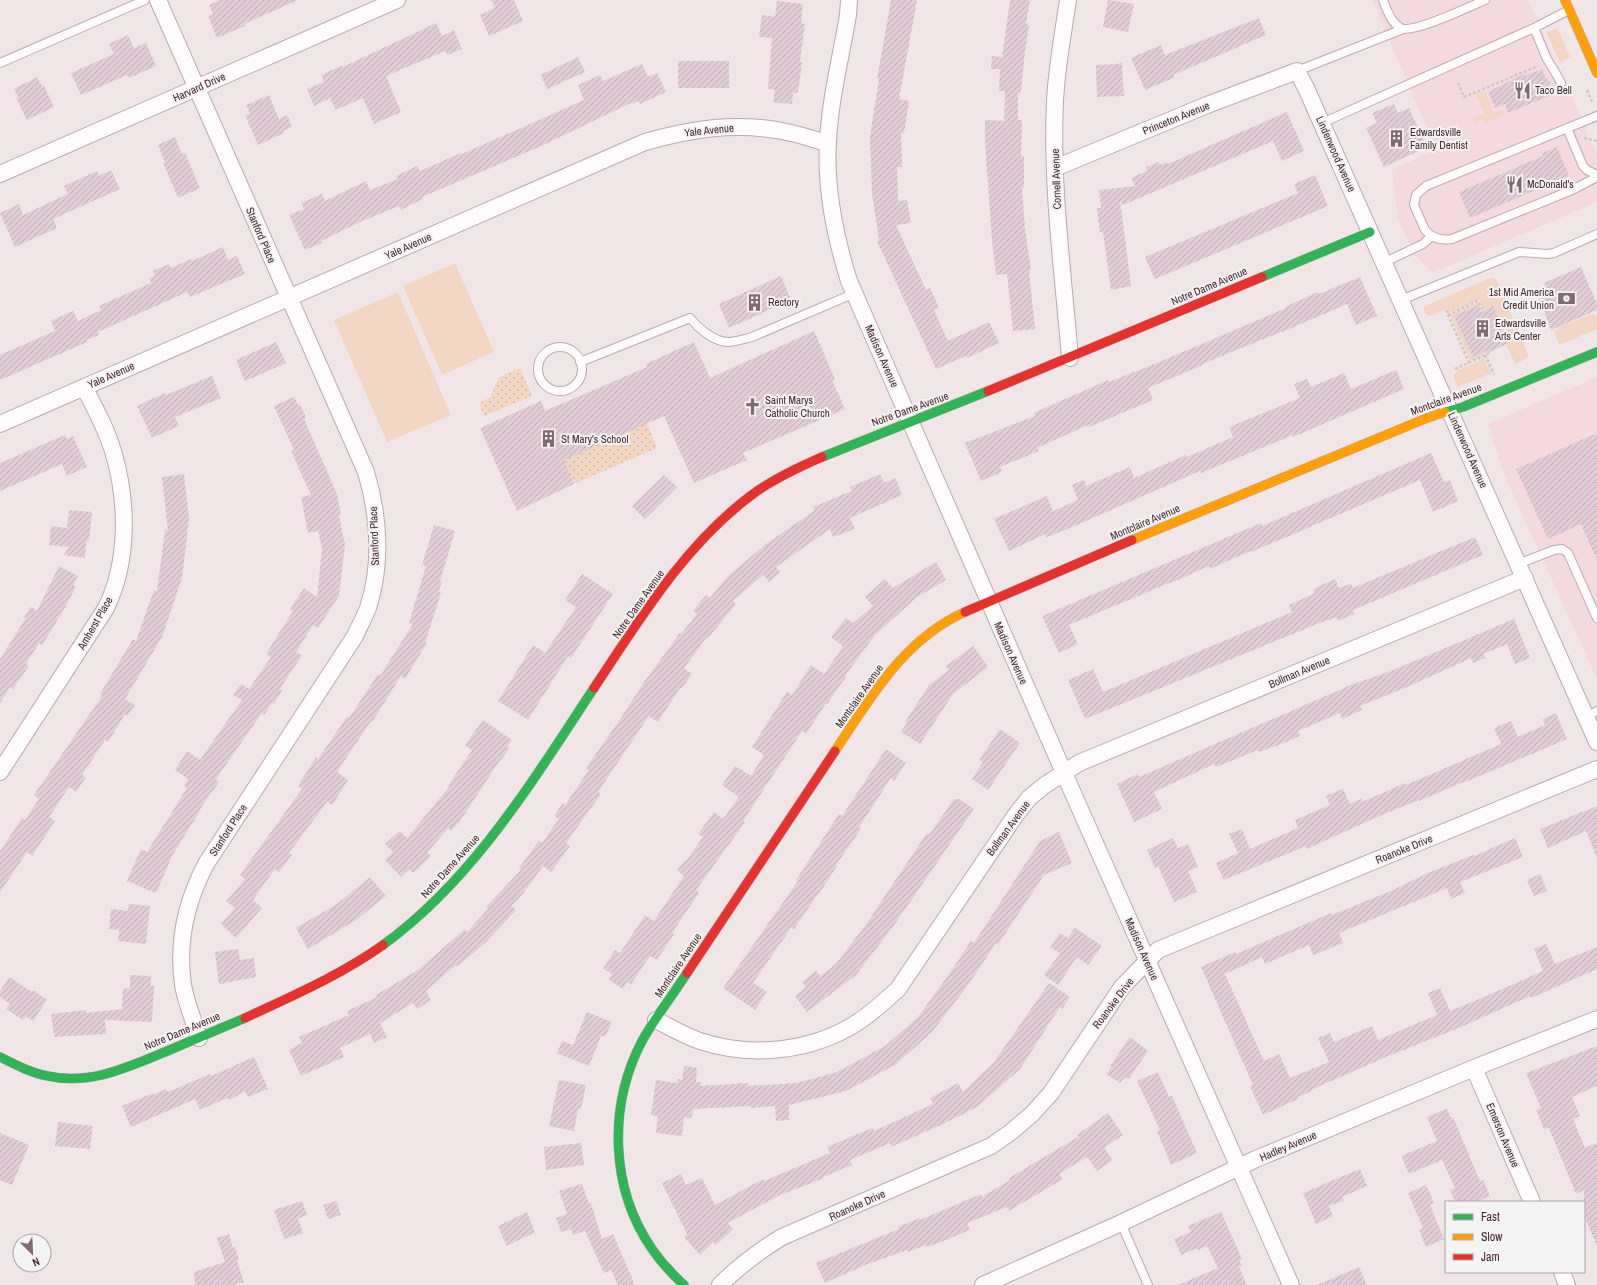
<svg xmlns="http://www.w3.org/2000/svg" width="1597" height="1285" viewBox="0 0 1597 1285" font-family="'Archivo Narrow',sans-serif">
<defs>
<pattern id="park-dots" width="8" height="8" patternUnits="userSpaceOnUse"><rect width="8" height="8" fill="#f1d7c3"/><path d="M2 2h.1M6 6h.1" fill="none" stroke="#d0b9a8" stroke-width="1.8" stroke-linecap="round"/></pattern>
<pattern id="building-hatch" width="6" height="6" patternUnits="userSpaceOnUse"><rect width="6" height="6" fill="#e0cdd5"/><path d="M-1 1l2-2M0 6l6-6M5 7l2-2" fill="none" stroke="#c2b0b7"/></pattern>
</defs>
<rect width="100%" height="100%" fill="#f0e6e8"/>
<path fill="#f4dade" d="M1372 0H1528L1597 154V202L1432 273 1415 255 1398 220 1392 170 1436 149Z
M1597 377V679L1503 472 1488 424Z"/>
<path fill="#f1d7c3" d="M1554 29H1558L1570 57 1560 63 1546 32Z
M1485 91 1493 111 1495 112 1502 110 1504 115 1485 123 1484 120 1480 119 1474 124 1472 118 1484 113 1476 94Z
M455 263 494 352 442 375 403 286Z
M1490 278H1494L1498 282 1529 357 1515 364 1506 344 1509 343 1493 307 1484 310 1479 300 1449 313 1447 309 1430 316 1426 315 1423 309 1425 306Z
M398 292 451 415 387 442 334 320Z
M1478 303 1482 311 1477 305 1454 316 1473 357 1486 351 1487 353 1470 361 1450 315Z
M1592 314 1597 316V329L1559 345 1553 329 1556 331 1561 326Z
M1484 358 1492 373 1458 387 1453 376 1458 370Z"/>
<path fill="url(#park-dots)" d="M520 368 532 396 484 416 479 403 491 397C499 373 498 378 520 368Z
M647 423 657 448 574 484 562 457 579 453Z"/>
<path fill="url(#building-hatch)" d="M219 0H298L244 24 245 26 217 38 208 16 213 14 209 5Z
M491 0H514L523 21 489 36 480 15 495 8Z
M891 0H917L899 99 909 101 904 133H901L902 167H897L898 201 907 200 911 223 896 225 926 290 930 288 939 308 934 310 948 341 989 322 999 343 967 358 966 356 936 369 877 241 879 240 872 194 870 136 879 79H877Z
M1010 0H1030L1026 24 1029 25 1024 60 1021 93 1018 92V120H1022L1021 156H1024V187H1022L1025 229 1031 270 1029 271 1035 329 1013 331 1007 274 996 275 992 240 985 143V120L1004 121 1005 91H999L1000 69H991L992 56 1002 57Z
M1108 0 1134 4 1128 32 1103 27Z
M777 1 803 4 801 23 805 24 800 62H802L798 93H793L792 104 773 102 775 90 768 89 772 38 759 37 762 15 775 17Z
M1259 18 1266 35 1173 75 1175 77 1145 90 1131 58 1161 45 1165 55Z
M436 23 442 36 454 30 462 49 447 55 445 51 386 76 401 112 374 124 363 98 336 110 330 98 314 106 307 89 324 82 321 75 342 66 343 67Z
M128 35 134 48 146 43 156 66 129 78 127 75 81 95 71 73 114 54 109 44Z
M578 57 585 72 547 89 541 75Z
M678 61H729V88H678Z
M1122 62 1124 96 1097 97 1096 65 1118 64Z
M642 64 648 77 657 73 666 92 640 104 638 101 632 104 631 103 539 147 422 197 423 199 401 210 399 206 360 222 321 241 322 243 305 250 289 215 304 209 301 203 322 194 325 201 366 181 370 190 398 179 396 176 417 166 420 171 461 153 462 154 584 100 578 85 600 75 603 81Z
M1542 69 1545 76 1550 82V88L1553 94 1508 113 1505 104 1495 108 1488 92 1524 74 1525 76Z
M37 77 42 86H44L54 107 27 120 16 98 18 97 14 89Z
M269 95 279 119 287 115 292 127 283 131 284 133 258 145 245 115 250 114 246 105Z
M1394 104 1398 113 1409 108 1427 147 1384 167 1366 128 1377 123 1372 113Z
M1287 112 1304 151 1282 161 1273 141 1123 205 1120 200 1131 286 1111 290 1103 232H1100L1097 208H1101L1099 190 1135 186 1131 178 1147 171 1146 167 1159 162 1160 165 1167 162 1168 164Z
M175 137 182 154 185 153 200 188 178 198 163 163 165 162 158 145Z
M1557 147 1569 176 1470 218 1459 192 1543 156 1542 153Z
M111 170 120 189 53 219 57 228 15 247 0 213 19 204 23 215 68 194 64 186 97 171 99 176Z
M1315 175 1328 206 1155 279 1145 257 1298 193 1294 184Z
M223 247 228 260 237 256 245 274 190 297 187 292 98 332 99 335 86 340 87 342 0 380V355L55 331 51 321 73 311 78 321 101 310 99 306 151 283 149 278 155 276 153 271 169 264 171 268 191 259 192 261Z
M1581 267 1597 304V310L1551 330 1538 295 1547 291 1544 283Z
M781 276 791 300 729 328 719 304Z
M1360 277 1377 316 1356 325 1347 304 1294 327 1202 364 1203 365 1148 388 1153 400 1089 427 1088 425 1037 448 1039 451 1000 467 1002 472 981 481 965 443 1035 416 1034 413 1108 380 1109 382 1162 361 1286 308 1285 307 1318 292 1319 294Z
M1478 305 1481 312 1493 306 1509 343 1487 353 1486 351 1473 357 1454 316Z
M814 331 835 379 832 380 845 409 743 453 747 460 694 483 664 416 564 460 574 484 517 511 480 428 541 401 545 411 647 367 646 364 694 342 710 378Z
M276 342 286 363 245 381 236 360Z
M1396 370 1404 389 1293 437V435L1201 473 1200 471 1070 528 1047 537 1045 534 1009 551 994 519 1047 496 1053 511 1078 500 1072 485 1084 480 1086 486 1130 467 1134 478 1186 455 1187 457 1233 437 1229 427 1300 398 1294 384 1307 379 1311 387 1344 373 1351 389Z
M212 376 221 398 175 417 179 426 152 438 137 406 165 393 166 395Z
M294 397 298 405 300 404 306 418 304 419 337 494 341 514 339 515 345 545 339 596 318 628 313 625 296 652 302 655 285 681 280 689 282 691 274 704 272 703 264 715 262 713 216 779 219 782 200 809H201L172 856 156 893 127 881 141 849 147 852 187 788 184 786 188 779 175 770 187 751 200 760 242 700 233 695 241 684 249 689 271 657 266 654 293 611 290 609 304 588 317 597 322 549 318 531 308 533 301 497 311 495 291 451 294 450 274 406Z
M1597 433V560L1581 524 1548 539 1516 469Z
M65 435 67 439 73 436 87 467 67 476 62 464 0 491V463Z
M1431 453 1444 482 1450 480 1458 501 1433 512 1420 480 1251 552 1250 551 1210 569 1209 566 1169 584V583L1069 625 1078 644 1059 653 1042 616 1261 523 1262 526Z
M184 474 189 519 182 578 162 637 125 699 135 705 127 716 125 714 108 742 105 740 82 775 86 777 76 792 69 787 49 817 55 821 32 856 27 852 0 892V851L22 818 25 820 39 799 34 795 102 696 100 694 133 639 136 641 154 590 157 591 165 530 168 531 162 477Z
M880 474 884 483 895 478 902 495 850 518 855 529 833 537 830 529 776 567 780 572 769 582 763 575 733 601 736 604 708 638 707 637 684 668 692 674 681 689 680 688 658 722 649 716 598 792 601 794 566 843 570 846 551 872 543 866 522 895 511 906 516 910 486 942 457 967 456 965 426 991 431 1000 417 1009 413 1003 380 1023 387 1037 374 1043 370 1034 340 1048 344 1057 301 1076 289 1050 302 1043 299 1037 349 1015 347 1011 377 997 376 995 418 970 465 929 467 932 488 909 486 907 521 870 519 868 539 841 542 843 559 819 554 816 563 803 565 805 589 770 586 768 621 718 644 682 680 633 681 634 697 614 693 611 706 595 710 598 728 576 766 544 814 511 813 507 852 491 850 487Z
M664 475 677 487 645 519 632 506Z
M69 510 92 512 89 541H86L85 558 64 555 69 547 49 545 51 526 67 528Z
M434 525 455 531 440 581H442L439 592 441 593 425 643H427L405 679 401 676 372 722 371 721 337 772 348 780 332 805 327 802 289 853 292 855 279 872 275 869 253 900 262 908 236 938 221 924 235 908 226 901 245 879 240 875 302 789 298 786 316 757 318 759 347 717 349 718 378 674 380 676 413 624 409 623 426 566 422 565Z
M1475 537 1483 555 1353 610 1354 614 1338 621 1336 617 1327 621V620L1085 719 1068 680 1093 669 1103 692 1292 612 1289 605 1315 593 1313 589 1335 579 1339 588 1351 584 1353 588Z
M936 562 946 580 917 597 875 635 845 676 846 677 827 704 826 703 806 734 802 731 743 821 745 822 696 890 699 893 672 933 674 934 657 960 650 956 631 984 627 982 623 989 608 979 612 974 603 968 615 950 620 953 645 915 654 921 684 876 677 870 685 860 686 861 703 837 698 834 714 812 723 819 739 797 722 785 735 766 751 776 764 755 752 747 787 692 792 695 811 665 824 674 843 646 831 637 846 618 853 623 873 606 865 597 885 579 893 588Z
M59 566 78 576 73 585 76 586 65 608 42 645 39 643 26 664 29 666 13 689 10 687 0 703V659L26 618 24 617 31 607 37 611Z
M582 574 613 594 571 658 568 656 528 720 498 701 533 645 545 653 576 607 565 600Z
M1514 619 1530 658 1515 664 1507 644 1483 654 1485 658 1473 663 1471 658 1407 687 1360 706 1362 710 1342 719 1340 713 1298 731 1300 736 1286 742 1259 752 1258 750 1216 767 1214 764 1154 792 1162 809 1134 822 1117 784 1138 774 1139 777 1351 685 1391 671Z
M973 646 988 667 953 694 920 744 901 732 907 723 905 722 929 685 949 670 946 666Z
M1556 713 1567 739 1463 783V782L1419 801V800L1377 817 1307 849 1306 846 1224 880 1216 863 1238 853 1229 834 1242 829 1250 849 1298 828 1295 820 1330 805 1326 796 1343 789 1350 804 1361 799 1362 802 1405 783 1406 785 1501 744 1494 728 1511 721 1518 737 1545 725 1543 719Z
M483 720 512 740 507 747 510 748 496 766 460 821 451 831 448 828 427 853 431 856 413 873 409 869 401 877 385 860 393 852 385 844 400 831 407 838 449 787 448 786 472 750 465 745Z
M1000 729 1020 743 988 790 972 779 983 762 979 760Z
M886 749 906 763 894 781 891 778 859 827 861 829 836 865 837 866 819 894H818L794 929 791 928 753 983 767 992 755 1010 723 988 798 881 796 880 839 814 842 816Z
M954 799H959L974 809 892 928 856 975 807 1012 795 996 806 987 802 982 816 971 820 976 836 964 873 915H872L927 833 929 835Z
M1597 806V858L1586 831 1548 848 1540 829Z
M1059 832 1072 863 1044 875 998 945 996 943 968 985 932 1032 895 1065 846 1091 789 1105V1120L776 1121 775 1106 751 1108V1106L693 1109 692 1118 684 1117 682 1136 656 1133 658 1116 651 1115 656 1080 677 1083 678 1079 682 1080 684 1066 697 1068 696 1082H701V1086L748 1083V1086L797 1083 837 1072 885 1046 918 1017 950 973 971 941 974 943 1040 841Z
M1173 838 1178 848 1188 844 1198 867 1188 871 1197 892 1174 902 1158 866 1155 868 1147 850Z
M1515 838 1523 857 1460 882 1465 893 1451 899 1447 888 1339 933 1343 943 1313 955 1309 945 1265 964 1262 957 1225 974 1264 1061 1279 1054 1290 1078 1329 1062 1318 1038 1330 1033 1334 1042 1372 1026 1378 1040 1411 1026 1437 1015 1428 993 1440 988 1450 1011 1477 1000 1543 971 1534 949 1546 944 1555 964 1597 947V969L1531 998 1530 996 1461 1027 1388 1056 1311 1090 1312 1091 1298 1097V1099L1263 1115 1250 1086 1253 1085 1201 967 1235 952 1236 954 1331 913 1332 915 1393 890 1428 873 1473 855 1474 856Z
M1540 874 1547 891 1534 896 1527 880Z
M370 877 386 896 356 920 308 949 296 928 337 904Z
M129 904 150 906 146 944 118 941 119 930 109 929 111 909 128 911Z
M1075 928 1102 946 1088 965 1077 957 1058 985 1044 975 1060 953 1050 947 1060 933 1068 938Z
M238 949 240 960 254 958 256 977 219 984 215 952Z
M130 975 151 976V986H154L152 1022 105 1020 106 1034 54 1037 51 1014 86 1010V1013L122 1009 123 988 130 989Z
M9 977 32 992 33 990 47 1000 33 1021 26 1016 23 1020 6 1009 10 1004 0 997V991Z
M1049 983 1070 997 1062 1009 1060 1007 1020 1069 977 1107 941 1125 891 1147 890 1143 850 1160 852 1165 823 1177 824 1178 780 1195 728 1223 733 1229 716 1245 713 1242 700 1255 684 1237 687 1234 662 1183 681 1174 686 1185 702 1178 715 1205 763 1179 764 1181 830 1153 827 1147 872 1128 874 1131 933 1104 930 1098 958 1083 963 1092 994 1062Z
M587 1012 612 1022 605 1037 601 1036 589 1066 557 1053 562 1041 573 1045Z
M1130 1037 1148 1051 1129 1079 1125 1077 1120 1083 1106 1074 1112 1067 1110 1066Z
M1597 1046V1086L1572 1097 1580 1116 1573 1119 1585 1148 1597 1143V1246L1584 1215V1190L1576 1194 1549 1128 1544 1129 1536 1110 1541 1108 1526 1073Z
M254 1057 268 1089 248 1097 245 1091 230 1100 227 1098 200 1110 195 1099 131 1127 122 1106 153 1093V1095L166 1089 168 1092 210 1074 211 1076Z
M1158 1072 1169 1097 1172 1096 1197 1153 1171 1165 1157 1131 1160 1130 1137 1081Z
M559 1080 586 1085 581 1109H578L574 1131 549 1126Z
M1447 1109 1451 1118 1453 1117 1480 1181 1483 1180 1490 1196 1476 1202H1455L1450 1190 1455 1188 1442 1160 1409 1174 1401 1156 1437 1141 1427 1117Z
M1108 1113 1123 1135 1104 1148 1113 1160 1097 1171 1087 1157 1059 1174 1063 1179 1009 1211 1007 1207 967 1223 970 1230 941 1242 927 1247 926 1245 908 1252 907 1250 865 1265 825 1283 816 1263 899 1229 898 1227 920 1218V1220L981 1194 982 1197 1010 1180 1009 1178 1078 1137 1077 1135Z
M58 1122 93 1126 90 1149 55 1146Z
M0 1133 29 1145 12 1185 0 1180Z
M581 1143 584 1165 546 1170 544 1147Z
M1360 1169 1367 1186 1342 1197 1344 1200 1329 1206 1333 1216 1316 1224 1303 1193Z
M582 1184 589 1204 591 1203 602 1239 613 1234 635 1285H618L611 1270 604 1273 585 1231 573 1235 571 1229 561 1232 556 1218 567 1214 559 1191Z
M1426 1185 1434 1203 1430 1205 1444 1239 1426 1247 1419 1230 1423 1228 1408 1193Z
M302 1201 307 1215 298 1219 303 1233 284 1239 274 1210Z
M336 1201 341 1215 328 1219 323 1205Z
M527 1212 535 1232 507 1246 498 1226Z
M1221 1212 1242 1259 1239 1260 1242 1266 1239 1267 1247 1285H1178L1218 1268 1207 1246 1198 1250 1197 1248 1181 1255 1174 1239 1191 1232 1188 1226Z
M229 1234 233 1248 235 1247 239 1260 237 1261 244 1282 234 1285H195L194 1272 225 1262 217 1238Z
M1359 1267 1367 1285H1317Z"/>
<g fill="none" stroke-linecap="round" stroke-linejoin="round">
<defs>
<path id="lane" d="M1383 0C1387 10 1391 23 1401 28 1413 34 1471 6 1485 0
M1534 28 1547 59 1555 72 1561 83
M0 63 145 0
M1297 71 1403 29
M1597 116 1426 186 1416 195 1414 205 1425 230C1432 238 1441 241 1452 239L1572 190 1597 177
M1322 123 1534 28 1569 10
M1567 128 1583 166 1587 170 1597 175
M1385 262 1423 244 1432 236
M1401 300 1519 252 1548 254 1554 253 1597 234
M538 369a22 22 0 1 1 44 0a22 22 0 1 1-44 0Z
M580 362 690 318C698 328 713 341 727 342 736 342 744 339 752 337L855 293
M1518 564 1554 550 1562 549 1568 553 1597 618
M1586 717 1597 711
M1121 1223 1148 1285"/>
<path id="street" d="M158 0 366 472C379 516 382 564 368 608 364 618 359 627 355 636L206 864C186 902 177 943 183 985 186 1003 194 1021 199 1038
M849 0 848 15C841 57 830 99 828 142 825 189 835 236 849 281L1064 773 1291 1285
M1068 0C1063 33 1057 66 1055 100 1051 186 1063 272 1070 358
M1055 168 1207 105 1297 71 1306 88 1597 742
M0 174 397 0
M0 424 645 142C691 129 734 122 782 131 798 134 813 139 827 143
M0 772 106 608C129 561 128 501 113 451 106 428 95 408 84 387
M656 1020C670 1027 685 1036 700 1041 751 1058 812 1052 858 1022 873 1012 885 1001 898 989L1015 816 1029 798 1045 785 1079 763 1525 578
M1474 1068 1532 1202
M1562 1272 1567 1285
M720 1285C739 1266 759 1251 782 1237L991 1146 1011 1132 1032 1114 1051 1093 1122 987 1158 950 1597 769
M983 1285 1121 1223 1256 1159 1474 1068 1597 1019"/>
<path id="fast" d="M1262 277 1370 232
M1445 412 1463 407 1597 352
M822 457 988 391
M383 945C474 879 533 780 594 688
M0 1057C16 1065 31 1073 48 1076 91 1086 133 1065 172 1049 196 1039 221 1028 245 1018
M684 1285C672 1274 661 1262 652 1249 610 1188 608 1106 642 1041 655 1018 672 996 687 973"/>
<path id="slow" d="M1565 0 1597 73
M1132 540 1427 418 1445 412
M835 751C871 697 904 639 965 612"/>
<path id="jam" d="M988 391 1262 277
M965 612 1132 540
M594 688C640 619 685 544 753 494 773 479 799 467 822 457
M687 973 835 751
M245 1018C292 996 341 975 383 945"/>
</defs>
<use href="#lane" stroke="#bca8ad" stroke-width="10"/>
<use href="#street" stroke="#bca8ad" stroke-width="18"/>
<use href="#fast" stroke="#bca8ad" stroke-width="10"/>
<use href="#slow" stroke="#bca8ad" stroke-width="10"/>
<use href="#jam" stroke="#bca8ad" stroke-width="10"/>
<path stroke="#cec7c8" stroke-width="2.5" stroke-dasharray="3 2" stroke-linecap="butt" d="M1458 83 1464 97 1538 66
M1587 90 1592 102
M1584 138 1597 141
M1446 310 1469 363
M1448 315 1478 301 1483 311
M1485 355 1494 374
M1455 369 1490 353"/>
<use href="#lane" stroke="#fdfbfc" stroke-width="8"/>
<use href="#street" stroke="#fdfbfc" stroke-width="16"/>
<use href="#fast" stroke="#30b455" stroke-width="9"/>
<use href="#slow" stroke="#ff9f0a" stroke-width="9"/>
<use href="#jam" stroke="#e5322d" stroke-width="9"/>
</g>
<defs>
<symbol id="restaurant-bare" viewBox="-9 -9 18 18"><path d="M-5-6h1v4h1v-4h1v4h1v-4h1v5L-1.5 .5V6h-2V.5L-5-1ZM5-6V6H3V1.5H1.5Q1.5-4 5-6Z" fill="#836a6f" stroke="#f4f4f4" stroke-width="2.5" paint-order="stroke"/></symbol>
<symbol id="building-bare" viewBox="-9 -9 18 18"><path d="M-4-6H4V6H1V3H-1V6H-4ZM-2.5-4.3h1.7v1.8h-1.7ZM.8-4.3h1.7v1.8H.8ZM-2.5-1h1.7V.8h-1.7ZM.8-1h1.7V.8H.8Z" fill="#836a6f" stroke="#f4f4f4" stroke-width="2.5" paint-order="stroke"/></symbol>
<symbol id="bank-bare" viewBox="-9 -9 18 18"><path d="M-6-4H6V4H-6ZM0-2.3a2.3 2.3 0 1 0 0 4.6a2.3 2.3 0 1 0 0-4.6Z" fill="#836a6f" stroke="#f4f4f4" stroke-width="2.5" paint-order="stroke"/></symbol>
<symbol id="church-bare" viewBox="-9 -9 18 18"><path d="M-1.2-6h2.4v3.5h3.3v2.4h-3.3V6h-2.4V-.1h-3.3v-2.4h3.3Z" fill="#836a6f" stroke="#f4f4f4" stroke-width="2.5" paint-order="stroke"/></symbol>
</defs>
<g fill-rule="evenodd">
<use href="#restaurant-bare" x="1510" y="78" width="25" height="25"/>
<use href="#building-bare" x="1384" y="126" width="25" height="25"/>
<use href="#restaurant-bare" x="1502" y="172" width="25" height="25"/>
<use href="#bank-bare" x="1554" y="286" width="25" height="25"/>
<use href="#building-bare" x="742" y="290" width="25" height="25"/>
<use href="#building-bare" x="1470" y="316" width="25" height="25"/>
<use href="#church-bare" x="740" y="394" width="25" height="25"/>
<use href="#building-bare" x="536" y="426" width="25" height="25"/>
</g>
<g text-anchor="middle" stroke-width="4" stroke-linejoin="round" paint-order="stroke">
<g font-size="11" fill="#49272e" stroke="#f4f4f4">
<text transform="translate(199 87) rotate(-24)" y="4">Harvard Drive</text>
<text transform="translate(1176 118) rotate(-22)" y="4">Princeton Avenue</text>
<text transform="translate(709 130) rotate(-6)" y="4">Yale Avenue</text>
<text transform="translate(1336 154) rotate(66)" y="4">Lindenwood Avenue</text>
<text transform="translate(1056 179) rotate(-92)" y="4">Cornell Avenue</text>
<text transform="translate(261 235) rotate(67)" y="4">Stanford Place</text>
<text transform="translate(408 246) rotate(-24)" y="4">Yale Avenue</text>
<text transform="translate(1209 286) rotate(-23)" y="4">Notre Dame Avenue</text>
<text transform="translate(882 356) rotate(66)" y="4">Madison Avenue</text>
<text transform="translate(111 375) rotate(-24)" y="4">Yale Avenue</text>
<text transform="translate(1446 399) rotate(-20)" y="4">Montclaire Avenue</text>
<text transform="translate(910 409) rotate(-20)" y="4">Notre Dame Avenue</text>
<text transform="translate(1468 450) rotate(66)" y="4">Lindenwood Avenue</text>
<text transform="translate(1145 522) rotate(-23)" y="4">Montclaire Avenue</text>
<text transform="translate(374 536) rotate(-92)" y="4">Stanford Place</text>
<text transform="translate(638 604) rotate(-55)" y="4">Notre Dame Avenue</text>
<text transform="translate(95 623) rotate(-60)" y="4">Amherst Place</text>
<text transform="translate(1011 653) rotate(66)" y="4">Madison Avenue</text>
<text transform="translate(1299 672) rotate(-23)" y="4">Bollman Avenue</text>
<text transform="translate(859 696) rotate(-55)" y="4">Montclaire Avenue</text>
<text transform="translate(1008 828) rotate(-54)" y="4">Bollman Avenue</text>
<text transform="translate(228 830) rotate(-57)" y="4">Stanford Place</text>
<text transform="translate(1404 849) rotate(-22)" y="4">Roanoke Drive</text>
<text transform="translate(450 866) rotate(-48)" y="4">Notre Dame Avenue</text>
<text transform="translate(1142 949) rotate(66)" y="4">Madison Avenue</text>
<text transform="translate(678 965) rotate(-56)" y="4">Montclaire Avenue</text>
<text transform="translate(1113 1003) rotate(-53)" y="4">Roanoke Drive</text>
<text transform="translate(182 1031) rotate(-23)" y="4">Notre Dame Avenue</text>
<text transform="translate(1503 1135) rotate(67)" y="4">Emerson Avenue</text>
<text transform="translate(1288 1146) rotate(-23)" y="4">Hadley Avenue</text>
<text transform="translate(857 1205) rotate(-24)" y="4">Roanoke Drive</text>
</g>
<g font-size="11" fill="#49272e" stroke="#f4f4f4" text-anchor="start">
<text x="1535" y="94">Taco Bell</text>
<text x="1410" y="136">Edwardsville<tspan x="1410" dy="13">Family Dentist</tspan></text>
<text x="1527" y="188">McDonald's</text>
<text x="1554" y="296" text-anchor="end">1st Mid America<tspan x="1554" dy="13">Credit Union</tspan></text>
<text x="768" y="306">Rectory</text>
<text x="1495" y="327">Edwardsville<tspan x="1495" dy="13">Arts Center</tspan></text>
<text x="765" y="404">Saint Marys<tspan x="765" dy="13">Catholic Church</tspan></text>
<text x="561" y="443">St Mary's School</text>
</g>
</g>
<rect x="1445" y="1201" width="140" height="72" fill="#f4f4f4" stroke="#b0a2a5"/>
<rect x="1453" y="1214" width="20" height="6" fill="#30b455" stroke="#b0a2a5"/>
<text x="1481" y="1221" font-size="12" fill="#49272e">Fast</text>
<rect x="1453" y="1234" width="20" height="6" fill="#ff9f0a" stroke="#b0a2a5"/>
<text x="1481" y="1241" font-size="12" fill="#49272e">Slow</text>
<rect x="1453" y="1254" width="20" height="6" fill="#e5322d" stroke="#b0a2a5"/>
<text x="1481" y="1261" font-size="12" fill="#49272e">Jam</text>
<g transform="translate(32 1253) rotate(156)"><circle r="19" fill="#f4f4f4" stroke="#b0a2a5"/>
<path d="M0-3L7 15L0 10L-7 15Z" fill="#836a6f"/>
<text y="-6" font-size="11" font-weight="bold" text-anchor="middle" fill="#49272e">N</text>
</g>
</svg>
